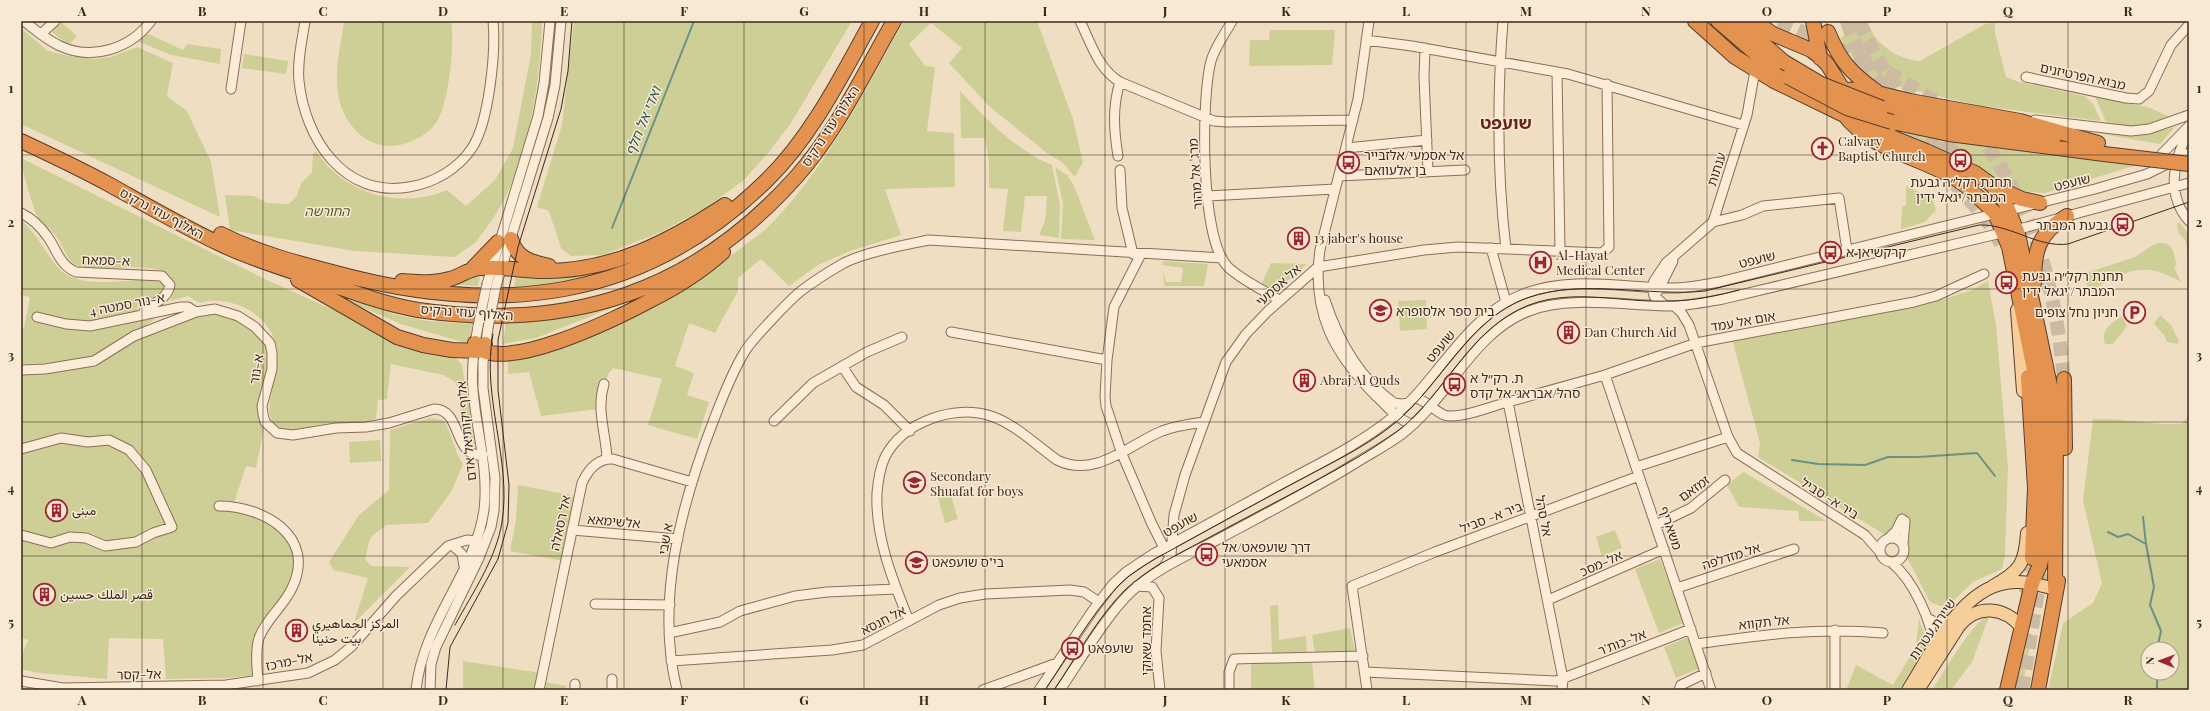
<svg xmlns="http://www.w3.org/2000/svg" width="2210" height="711" viewBox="0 0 2210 711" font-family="'Playfair Display',Vazirmatn,'Noto Sans Hebrew',serif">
<rect width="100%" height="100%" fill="#f0dec3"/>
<path fill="#cecf96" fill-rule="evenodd" d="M344 21H451C455 44 449 99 438 120 433 129 422 137 412 141 376 158 344 130 338 94 334 70 341 44 344 21Z
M532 21H542C540 88 527 178 484 231 480 236 477 242 472 245 467 249 460 252 455 257L355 251 230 230 225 195 254 196 267 203 289 204 296 197 301 184 312 172 313 154 316 151C344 194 399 210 447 190L466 206 495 180 513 148 531 54Z
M574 21H852L791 123 769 152 744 180 707 207 661 232 603 255 571 256 561 248 549 211 537 207 562 125Z
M904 21H1037L1073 119 1083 162 1075 177 1062 162 1048 154 989 106 949 63 962 48 931 23 909 44 925 66 935 67 927 131 954 133 955 187 885 189 901 235 850 251 818 265 789 286 761 259 738 278V291L715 333 689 323 675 366 694 373 687 395 709 402 697 439 648 425 662 379 613 368 608 374 599 409 541 416 529 372 508 374V360C552 356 596 335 635 315 672 296 707 274 740 249 748 242 758 236 766 229 826 170 863 93 904 21Z
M1851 21H1868C1872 43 1899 60 1920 61L1985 24 1995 23V33L2006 77 2019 82 2085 96 2093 104 2101 121 1981 106 1895 86 1864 75 1840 38 1849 32Z
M61 22 77 36 68 46 52 32Z
M21 28 48 51 69 56 91 59 111 57 137 47 173 63 167 96 187 111 211 162 220 217 21 124Z
M1270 30H1335L1332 65 1249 66 1250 40H1269Z
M144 32 183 50 187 44 221 49 220 64 171 55 137 41Z
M244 54 288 61 286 74 242 68Z
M960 91C985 118 1018 152 1052 165L1060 205 1059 238 1039 235 1045 221 1047 196H1025L1021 232 1003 231 1008 189 989 188V162L985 138H961Z
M2095 97 2148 107 2168 116C2144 126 2131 129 2106 122Z
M1888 127 2137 165 2045 193 2020 191 1997 181 1975 164 1910 139Z
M2175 127 2160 144 2091 132 2092 129 2155 132Z
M21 158 265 279 340 313 454 356 462 365 475 445 469 441 461 431 462 415 456 382 443 375 391 364 387 399 378 400 376 419C359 424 342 422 325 424 312 425 299 430 286 430 282 429 277 427 275 424 256 406 293 363 269 329 262 319 253 311 241 306 227 301 215 298 200 303L188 296 170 301C193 249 100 275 80 267 66 261 64 247 56 236 51 229 40 223 36 214 32 203 21 169 21 158Z
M1055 167 1068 176 1074 186 1095 240 1061 239 1063 203Z
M1906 186 1932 198 1936 210 1925 222 1901 229 1902 207 1906 205Z
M21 220C37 234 42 247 55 264 74 291 121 280 149 279 156 279 160 281 164 287L162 294 137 307 139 317 155 319 119 344 180 311H203L241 320 270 343 265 422 256 468 246 466 234 503 221 505 255 511 285 532 299 563 296 579 259 640 258 675 228 678 166 679 163 639 109 638 107 679 39 673 21 669V657L28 640 21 638V368L63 363 21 364V327L24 328 30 297 21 295Z
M2177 223H2180L2189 234V256L2185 240 2178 232Z
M2159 243C2174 242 2173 253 2177 265L2174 267 2181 282C2174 278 2166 274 2159 272 2134 264 2105 280 2088 296L2086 273 2135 257 2153 245Z
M1163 261 1208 264 1204 286H1164L1163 271 1166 282H1181L1183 268 1162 265Z
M1271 263 1307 264 1276 291 1261 285Z
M626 264 577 280 513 291 516 275Z
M467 276 480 277 478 286 446 284Z
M1988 281 1996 325 2008 466 2005 554 2002 569 1973 582 1949 605 1940 606 1930 602 1900 544 1758 457 1760 443 1732 339 1921 306 1970 291Z
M329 293 397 315 428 321 472 324 469 344 401 324Z
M639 297 536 338 503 344 506 321 572 314Z
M1426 300 1427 329 1400 331 1398 301Z
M2160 315 2171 325 2179 342 2177 344 2167 342 2164 335 2154 324Z
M2122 316 2127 326 2113 344H2105C2100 330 2112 322 2122 316Z
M2189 415V690H2048L2063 623 2093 603 2102 583 2083 501 2093 419C2124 418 2151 425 2182 424ZM2148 649H2172V673H2148Z
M430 418 443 420C453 433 453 450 463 464L451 492 428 523 386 525 370 538 365 559 371 566 410 567 354 623 368 578 333 570 329 562 359 515 389 490 390 430Z
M380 440 381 461 350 463 349 442Z
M1743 472H1744L1826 521H1799L1798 511 1739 507 1727 485Z
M518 485 575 496 563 561 510 551 516 520Z
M948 486 958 519 945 523 936 490Z
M1615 530 1622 548 1602 556 1596 537Z
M1660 559 1684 623 1659 633 1635 569Z
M1278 605 1279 640 1306 636 1307 655 1272 654 1270 606Z
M1990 614 1972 662 1951 690H1932C1944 672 1972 622 1990 614Z
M1919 619 1928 645 1899 690H1846L1856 665 1893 685 1916 646Z
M1350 628 1355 651 1315 654 1312 635Z
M2029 633 2032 634 2022 690H2015Z
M1688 637 1700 668 1676 678 1664 647Z
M463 661 541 673 540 681 566 686V690H463Z
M1251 662 1312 663 1315 690H1251Z"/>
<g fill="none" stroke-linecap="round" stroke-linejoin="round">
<path stroke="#6b9184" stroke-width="2" d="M612 228 694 21
M1792 460 1818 464 1865 465 1888 457H1919L1977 453 1995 476
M2143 517 2146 544
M2108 532 2118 537 2128 534 2146 544 2154 587 2150 605 2161 631 2157 649
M2157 673V690"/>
<path stroke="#ccbaa2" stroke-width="14" stroke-dasharray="14 7" stroke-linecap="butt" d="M1779 21 1867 62
M1847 21C1856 51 1874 77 1894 101
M1859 21C1872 52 1888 80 1911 105
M1887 72 1948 109
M1913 123 1949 162
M1930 126 1980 182 2009 223
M1974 131C1986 143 1995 157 2003 171 2042 234 2057 306 2064 379
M1954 183 1985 217 2003 247
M2026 593 2032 546
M2022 690 2041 572"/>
<defs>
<path id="minor" d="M24 21C35 30 47 40 60 46 92 61 130 49 151 21
M305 21C302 41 297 61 299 81 305 139 344 198 409 187 434 183 458 169 472 148 489 122 496 52 493 21
M1080 21C1091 43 1098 69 1120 82L1214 121 1226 122 1353 120
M1232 21C1225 34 1215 47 1211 61 1201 99 1200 240 1228 267 1240 279 1265 291 1279 300
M1369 21 1358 99 1320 250C1311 312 1334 354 1377 397 1388 407 1398 421 1413 424
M1503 21C1497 97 1497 173 1506 249
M41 34 55 21
M1366 40 1412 46 1568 74 1743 125
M1425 48 1424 77 1428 171
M1557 72 1560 250
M2026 77 2126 98 2139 99 2149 91 2171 45 2189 25
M231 89 241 21
M2035 120 2131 131 2149 129 2189 115
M2189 132C2173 159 2166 195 2189 221
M1346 148 1427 140
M1118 156C1114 131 1112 107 1120 82
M2154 162 2189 126
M1120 170 1122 208 1133 254
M1339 176 1465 170
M1208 196 1335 189
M21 213C31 218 40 226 47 236 57 249 59 265 76 272L162 276 170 285C167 300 154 302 144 311V315
M1713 222 1742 215 1763 206 1839 198 1847 250
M1491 248 1506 302
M1141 254 1114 307 1107 360 1105 397 1106 406 1122 454 1151 522 1166 552
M487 284 538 116 544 83 550 21
M496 286 548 118 555 85 561 21
M1658 291 1673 261
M1325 300C1338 340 1359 378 1394 403L1401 404 1409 403
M1666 306 1654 296 1652 287 1654 281 1666 263 1713 222 1747 115 1754 76
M1674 306 1681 312 1689 325 1728 437 1737 453 1865 535 1879 551
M37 317 66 324 90 326 181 307H188L196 312
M951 332 1107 360
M842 366 856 387 884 405 910 431
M21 370 45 369 94 361 134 336 196 312 215 309 238 316 255 327 270 343 272 353V369L262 406 263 414 265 422 277 433 293 435 336 428 366 427 389 423 434 409C463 409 452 458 483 455
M1605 375 1711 690
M604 384C596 410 606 433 607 459
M1415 398C1426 400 1433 410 1444 415 1459 420 1492 406 1508 402L1563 679 1562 690
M1508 402 1605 375 1696 343 1914 302 1936 296 1984 274
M774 421 813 383 867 352 902 337
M21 449 61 438 88 442 109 440 129 450 146 470 172 527 153 533 136 542 105 546 86 538 70 537 51 543 21 535
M1636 467 1728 437
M219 506C263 506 317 536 292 588 284 606 266 619 259 638 255 651 257 668 258 681
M1656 525 1691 508 1725 480
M572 530 678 539
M1880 550a12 12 0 1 1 24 0a12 12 0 1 1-24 0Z
M1889 538 1896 531 1902 519
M1903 544 1905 521
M453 546 462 554 464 566
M1892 563C1913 580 1932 621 1934 648
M1164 567 1171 555 1174 515 1185 475 1226 362 1246 334 1268 311 1318 267 1424 250 1458 247 1602 253 1609 247 1607 84
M1137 586 1152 587 1159 598 1156 651 1160 690
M1677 588 1794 549
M1548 600 1664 549
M595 604 670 605
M1927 618 1937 623 1953 619
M909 621C893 581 875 537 877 493 878 481 880 468 885 457 903 422 954 404 991 416 1015 424 1036 445 1057 460 1095 479 1128 445 1162 431 1175 426 1189 424 1204 422
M1835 630V690
M669 633 720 622 740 611 795 596 827 592 896 589
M1696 644C1760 635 1818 627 1883 633
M671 661 832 650 863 645 939 605 960 598 985 594 1070 590 1084 592 1099 602
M1365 672 1556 681 1691 629
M612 679V690
M21 681 63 688 226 685 308 673 335 660 352 646 396 596 448 546 467 540 475 541 483 548
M575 684V690
M416 690C423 622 475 573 484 510 489 469 476 430 473 390 471 368 474 347 478 326
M430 690 431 664 436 647 479 558 491 527 494 511 495 478 483 388V362L488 328
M539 690 582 483C588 470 598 458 613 459L692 482
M677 690C655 601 681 505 713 422 722 399 731 374 744 353 749 342 791 299 801 291 814 281 830 271 844 263 866 252 905 245 929 240L1222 258
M983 690 1057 663
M1039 690 1093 610 1113 584 1126 572 1153 554C1196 531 1239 507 1283 483 1320 463 1360 444 1393 417 1440 379 1464 317 1523 294 1569 276 1620 287 1667 288 1685 289 1702 285 1719 282L2095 189 2147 174 2189 153
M1060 690C1080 661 1107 614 1132 591 1156 569 1186 556 1215 541 1261 516 1309 492 1354 464 1370 454 1387 445 1402 434 1449 398 1472 333 1529 311 1568 295 1629 306 1671 306 1688 306 1706 302 1723 299L2027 227 2189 183
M1229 690V672L1234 659 1363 656
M1367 690 1352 586 1435 552 1639 476
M1679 690 1681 685 1706 673"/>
<path id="major" d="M2017 310 2023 391
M1993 586C2020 571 2025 564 2027 533
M1908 690C1933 651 1963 582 2016 582 2029 581 2042 586 2055 589
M1918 690 1959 626C1977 604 2004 606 2022 628"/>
<path id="highway" d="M1695 21 1735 57 1774 81 1844 115
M1718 21 1761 58 1788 77
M1737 21 1784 62
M1754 21 1773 34 1811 50 1819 56 1827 64 1857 111 1882 131 1896 139 1926 151 1975 173 1993 186 2005 202 2018 234 2052 395 2056 439 2055 589
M1813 21 1820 58
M1828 32C1840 61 1851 73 1876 91
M1838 95 1844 90 1861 89 1910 101 2020 121 2098 143
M1833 99C1865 153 1908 150 1956 179 1974 190 1986 206 2002 219
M1882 108 1913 116 2054 137
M1892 122 1949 134 2104 154
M21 141C51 155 81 169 110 185 146 205 182 226 220 244 251 259 285 269 318 280 350 291 383 304 418 310 570 332 694 292 797 176 837 131 864 73 894 21
M1995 187 2022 199 2040 203
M1995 213 2009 247 2042 409 2046 467 2043 550 2040 565 2032 583 2007 690
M221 234C256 252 297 263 336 273 497 317 643 302 767 180 812 136 842 75 872 21
M511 239C517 259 531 262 549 266
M471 270 498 242
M298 280 397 337 423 345 452 350 479 351 485 344
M402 281C418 282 434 284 450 279 461 276 470 268 481 268 503 266 526 272 548 271 615 270 670 241 725 205
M2034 283C2034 250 2038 234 2067 216
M475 343C495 379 622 316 649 301 675 288 701 272 723 252
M2028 377 2035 488 2032 558
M2064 379 2065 448
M2038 690 2058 581"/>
</defs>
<use href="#minor" stroke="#8b6e58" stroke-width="11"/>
<use href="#major" stroke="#593d2d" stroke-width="14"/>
<use href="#highway" stroke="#593d2d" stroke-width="16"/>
<use href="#minor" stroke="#faecd6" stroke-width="9"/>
<use href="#major" stroke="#f5ce99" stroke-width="12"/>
<use href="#highway" stroke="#e3924f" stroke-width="14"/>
<path stroke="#3a281d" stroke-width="1" d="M455 625C473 592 496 559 502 522 512 460 481 397 493 334
M446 690 450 647 498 559 508 523 509 485 498 390V340L518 247 561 109 568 71 572 21
M1045 690C1069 655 1090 615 1120 584 1130 574 1143 566 1155 559 1202 533 1249 507 1296 482 1329 464 1366 447 1395 423 1441 385 1468 319 1527 298 1583 278 1647 297 1705 291L1979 225C2011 224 2037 248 2068 244L2189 202
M1054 690C1076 658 1098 616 1126 589 1136 580 1147 572 1158 565 1204 540 1249 516 1295 492 1330 473 1367 454 1399 430 1446 393 1470 328 1529 305 1574 288 1622 303 1669 301 1693 301 1716 296 1739 290"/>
<defs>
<path id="minor-bridge" d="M478 326 487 284
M488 328 496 286"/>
<path id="highway-bridge" d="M1784 62 1821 84 1882 108
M1788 77 1847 108 1892 122
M2104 154 2189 164"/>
</defs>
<use href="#minor-bridge" stroke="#8b6e58" stroke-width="11" stroke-linecap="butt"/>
<use href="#highway-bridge" stroke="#593d2d" stroke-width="16" stroke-linecap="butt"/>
<use href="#minor-bridge" stroke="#faecd6" stroke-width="9"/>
<use href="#highway-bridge" stroke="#e3924f" stroke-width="14"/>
</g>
<path fill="none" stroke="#3a281d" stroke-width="1" stroke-opacity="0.55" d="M142 21V690M263 21V690M383 21V690M503 21V690M624 21V690M744 21V690M864 21V690M985 21V690M1105 21V690M1225 21V690M1346 21V690M1466 21V690M1586 21V690M1707 21V690M1827 21V690M1947 21V690M2068 21V690M21 155H2189M21 289H2189M21 422H2189M21 556H2189"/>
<defs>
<symbol id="church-ring" viewBox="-11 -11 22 22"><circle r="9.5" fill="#f7e9d3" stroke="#9d2633" stroke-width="1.5"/><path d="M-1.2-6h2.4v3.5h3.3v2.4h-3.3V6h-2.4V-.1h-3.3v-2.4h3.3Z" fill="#9d2633"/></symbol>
<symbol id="bus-ring" viewBox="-11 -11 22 22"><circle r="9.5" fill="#f7e9d3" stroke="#9d2633" stroke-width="1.5"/><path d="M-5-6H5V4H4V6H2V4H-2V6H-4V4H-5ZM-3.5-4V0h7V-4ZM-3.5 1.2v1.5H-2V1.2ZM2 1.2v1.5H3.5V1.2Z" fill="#9d2633"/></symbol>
<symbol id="building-ring" viewBox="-11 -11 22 22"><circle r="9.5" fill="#f7e9d3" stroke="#9d2633" stroke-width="1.5"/><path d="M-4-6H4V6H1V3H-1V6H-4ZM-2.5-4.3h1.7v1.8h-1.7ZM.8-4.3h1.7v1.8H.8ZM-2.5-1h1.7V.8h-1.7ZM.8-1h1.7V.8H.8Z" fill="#9d2633"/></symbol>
<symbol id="hospital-ring" viewBox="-11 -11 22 22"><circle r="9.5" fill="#f7e9d3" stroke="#9d2633" stroke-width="1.5"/><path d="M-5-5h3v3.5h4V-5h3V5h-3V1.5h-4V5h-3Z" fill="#9d2633"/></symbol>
<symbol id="school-ring" viewBox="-11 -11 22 22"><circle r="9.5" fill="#f7e9d3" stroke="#9d2633" stroke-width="1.5"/><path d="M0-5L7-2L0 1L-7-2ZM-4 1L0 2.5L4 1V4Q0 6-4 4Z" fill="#9d2633"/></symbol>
<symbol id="parking-ring" viewBox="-11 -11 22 22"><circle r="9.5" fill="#f7e9d3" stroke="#9d2633" stroke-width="1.5"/><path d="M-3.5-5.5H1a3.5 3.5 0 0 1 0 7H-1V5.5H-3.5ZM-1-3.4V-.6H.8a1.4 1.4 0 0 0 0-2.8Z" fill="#9d2633"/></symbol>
</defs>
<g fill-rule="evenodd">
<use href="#church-ring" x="1810" y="136" width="25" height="25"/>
<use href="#bus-ring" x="1948" y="148" width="25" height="25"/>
<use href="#bus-ring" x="1336" y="150" width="25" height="25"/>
<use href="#bus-ring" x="2110" y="212" width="25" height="25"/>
<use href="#building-ring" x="1286" y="226" width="25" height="25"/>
<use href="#bus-ring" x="1818" y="240" width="25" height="25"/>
<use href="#hospital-ring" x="1528" y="250" width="25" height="25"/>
<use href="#bus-ring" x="1994" y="270" width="25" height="25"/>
<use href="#school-ring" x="1368" y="298" width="25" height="25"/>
<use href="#parking-ring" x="2122" y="300" width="25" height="25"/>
<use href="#building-ring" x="1556" y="320" width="25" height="25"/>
<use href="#building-ring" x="1292" y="368" width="25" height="25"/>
<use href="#bus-ring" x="1442" y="372" width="25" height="25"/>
<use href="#school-ring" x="902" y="470" width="25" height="25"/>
<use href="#building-ring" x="44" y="498" width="25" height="25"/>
<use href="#bus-ring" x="1194" y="542" width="25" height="25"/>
<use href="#school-ring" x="904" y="550" width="25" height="25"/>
<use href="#building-ring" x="32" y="582" width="25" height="25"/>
<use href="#building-ring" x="284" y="618" width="25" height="25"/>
<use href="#bus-ring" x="1060" y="636" width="25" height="25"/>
</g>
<g text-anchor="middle" stroke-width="3" stroke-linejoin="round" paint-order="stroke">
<g font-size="13" fill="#3a281d" stroke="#f7e9d3">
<text transform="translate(2083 76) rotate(12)" y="5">מבוא הפרטיזנים</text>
<text transform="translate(830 126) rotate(-57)" y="5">האלוף עוזי נרקיס</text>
<text transform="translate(1716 169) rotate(-72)" y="5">ענתות</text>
<text transform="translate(1195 174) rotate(-94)" y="5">מרג' אל מהור</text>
<text transform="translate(2072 182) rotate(-14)" y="5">שועפט</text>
<text transform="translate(162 213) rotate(28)" y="5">האלוף עוזי נרקיס</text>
<text transform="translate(1757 259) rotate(-14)" y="5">שועפט</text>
<text transform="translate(106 260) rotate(2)" y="5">א-סמאח</text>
<text transform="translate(1278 285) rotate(-42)" y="5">אל אסמעי</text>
<text transform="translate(127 304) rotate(-11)" y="5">א-נור סמטה 4</text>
<text transform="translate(467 312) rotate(4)" y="5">האלוף עוזי נרקיס</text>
<text transform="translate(1743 321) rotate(-10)" y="5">אום אל עמד</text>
<text transform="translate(1440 346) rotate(-50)" y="5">שועפט</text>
<text transform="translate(256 369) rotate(-81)" y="5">א-נור</text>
<text transform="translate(466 431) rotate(-96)" y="5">אלוף יקותיאל אדם</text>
<text transform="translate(1694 488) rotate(-36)" y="5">זמזאם</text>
<text transform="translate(1830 498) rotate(32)" y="5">ביר א- סביל</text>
<text transform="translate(1544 516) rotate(79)" y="5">אל סהל</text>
<text transform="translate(1491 517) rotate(-21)" y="5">ביר א- סביל</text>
<text transform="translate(614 521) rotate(5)" y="5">אלשימאא</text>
<text transform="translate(560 523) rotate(-78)" y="5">אל רסאלה</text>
<text transform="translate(1180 524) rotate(-29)" y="5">שועפט</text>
<text transform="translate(1671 528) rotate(71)" y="5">משאריף</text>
<text transform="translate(665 539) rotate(-80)" y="5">א שבי</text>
<text transform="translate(1731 556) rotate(-18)" y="5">אל מזדלפה</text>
<text transform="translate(1601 563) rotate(-24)" y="5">אל-מסכ</text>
<text transform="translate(883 620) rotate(-27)" y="5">אל חנסא</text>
<text transform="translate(1764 622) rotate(-6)" y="5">אל תקווא</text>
<text transform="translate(1932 629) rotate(-55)" y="5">שיירת עטרות</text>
<text transform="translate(1146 641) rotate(-90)" y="5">אחמד שאוקי</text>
<text transform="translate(1622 642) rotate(-21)" y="5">אל-כות'ר</text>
<text transform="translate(289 661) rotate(-12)" y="5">אל-מרכז</text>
<text transform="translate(139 674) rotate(-1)" y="5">אל-קסר</text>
</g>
<g font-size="13" fill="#3a281d" stroke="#f7e9d3" text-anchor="start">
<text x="1838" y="146">Calvary<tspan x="1838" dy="15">Baptist Church</tspan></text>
<text x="1364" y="160">אל אסמעי/אלזבייר<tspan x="1364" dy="15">בן אלעוואם</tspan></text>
<text x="1961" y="187" text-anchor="middle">תחנת רקל״ה גבעת<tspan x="1961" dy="15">המבתר/יגאל ידין</tspan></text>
<text x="2108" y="230" text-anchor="end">גבעת המבתר</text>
<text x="1314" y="243">13 jaber's house</text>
<text x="1846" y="257">קרקשיאן א</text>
<text x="1556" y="260">Al-Hayat<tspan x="1556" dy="15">Medical Center</tspan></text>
<text x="2022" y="281">תחנת רקל״ה גבעת<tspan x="2022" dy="15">המבתר/'יגאל ידין</tspan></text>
<text x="1396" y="316">בית ספר אלסופרא</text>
<text x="2118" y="317" text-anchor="end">חניון נחל צופים</text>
<text x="1584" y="337">Dan Church Aid</text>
<text x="1470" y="383">ת. רק״ל א<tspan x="1470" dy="15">סהל/אבראג׳ אל קדס</tspan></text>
<text x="1320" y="385">Abraj Al Quds</text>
<text x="930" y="481">Secondary<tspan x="930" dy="15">Shuafat for boys</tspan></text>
<text x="72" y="515">مبنى</text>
<text x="1222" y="552">דרך שועפאט/אל<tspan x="1222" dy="15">אסמאעי</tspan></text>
<text x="932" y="567">בי"ס שועפאט</text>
<text x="60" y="599">قصر الملك حسين</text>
<text x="312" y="628">المركز الجماهيري<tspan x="312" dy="15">بيت حنينا</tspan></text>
<text x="1088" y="653">שועפאט</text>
</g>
<g font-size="13" font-style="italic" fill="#505823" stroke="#f7e9d3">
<text x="327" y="216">החורשה</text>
</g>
<g font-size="14" font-style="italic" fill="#2c5b53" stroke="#f7e9d3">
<text transform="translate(643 121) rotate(-68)" y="5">ואדי אל חלף</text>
</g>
<g font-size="17" font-weight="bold" fill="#69231b" stroke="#f7e9d3">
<text x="1506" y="129">שועפט</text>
</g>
</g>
<rect width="2210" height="711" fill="none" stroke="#f7e9d3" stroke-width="44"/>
<g transform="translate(2160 661) rotate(271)"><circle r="19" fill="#f7e9d3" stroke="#ab9c8a"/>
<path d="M0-3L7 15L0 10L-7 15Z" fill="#9d2633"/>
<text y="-6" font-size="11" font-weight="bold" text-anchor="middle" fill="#3a281d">N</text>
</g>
<rect x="22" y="22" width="2166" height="667" fill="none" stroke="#3a281d" stroke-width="1.5"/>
<g font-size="13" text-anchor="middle" font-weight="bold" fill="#3a281d">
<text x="82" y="16">A</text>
<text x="202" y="16">B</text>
<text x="323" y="16">C</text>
<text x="443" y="16">D</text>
<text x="564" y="16">E</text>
<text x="684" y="16">F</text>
<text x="804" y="16">G</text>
<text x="924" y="16">H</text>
<text x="1045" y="16">I</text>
<text x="1165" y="16">J</text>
<text x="1286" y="16">K</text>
<text x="1406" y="16">L</text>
<text x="1526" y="16">M</text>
<text x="1646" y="16">N</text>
<text x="1767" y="16">O</text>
<text x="1887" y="16">P</text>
<text x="2008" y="16">Q</text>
<text x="2128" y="16">R</text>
<text x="11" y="93">1</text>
<text x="2199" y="93">1</text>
<text x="11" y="227">2</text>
<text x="2199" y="227">2</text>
<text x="11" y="360">3</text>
<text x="2199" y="360">3</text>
<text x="11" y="493">4</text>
<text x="2199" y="493">4</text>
<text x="11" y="627">5</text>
<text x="2199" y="627">5</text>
<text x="82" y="705">A</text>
<text x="202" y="705">B</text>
<text x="323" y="705">C</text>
<text x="443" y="705">D</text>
<text x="564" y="705">E</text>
<text x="684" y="705">F</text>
<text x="804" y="705">G</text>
<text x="924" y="705">H</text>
<text x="1045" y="705">I</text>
<text x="1165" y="705">J</text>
<text x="1286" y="705">K</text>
<text x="1406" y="705">L</text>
<text x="1526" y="705">M</text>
<text x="1646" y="705">N</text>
<text x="1767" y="705">O</text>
<text x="1887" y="705">P</text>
<text x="2008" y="705">Q</text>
<text x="2128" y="705">R</text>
</g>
</svg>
